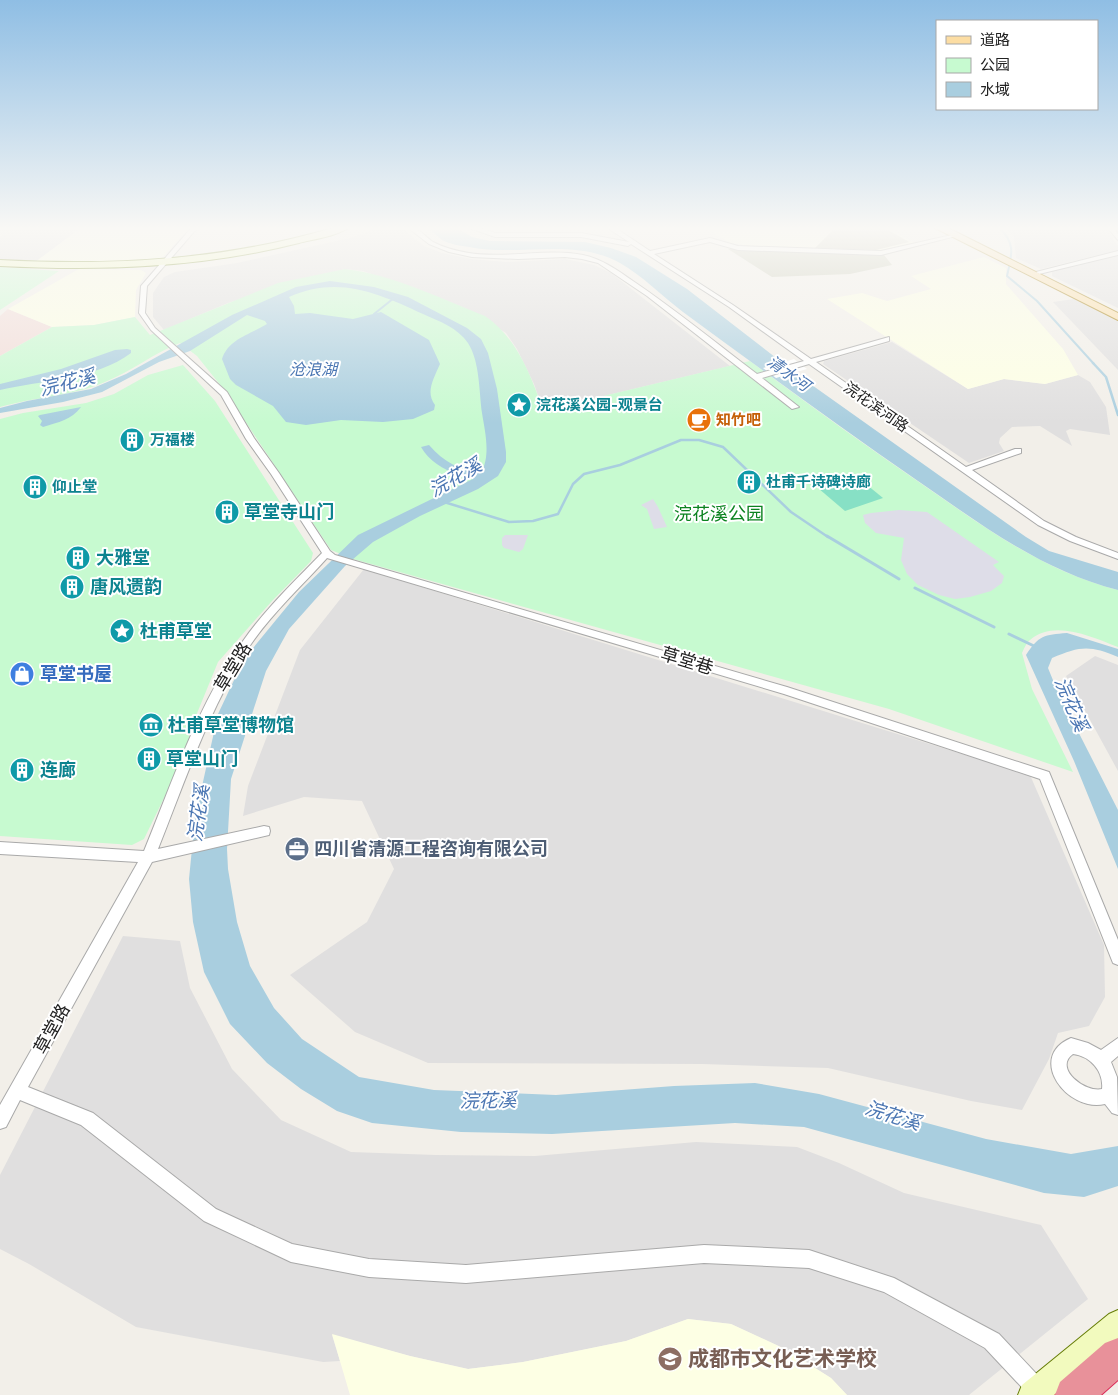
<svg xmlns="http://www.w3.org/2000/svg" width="1118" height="1395" viewBox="0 0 1118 1395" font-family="Inter,'Noto Sans SC',sans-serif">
<rect width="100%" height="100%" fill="#f2efe9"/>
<path fill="#e0dfdf" d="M0 227H82L34 263 0 260V237L5 234 0 233Z
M381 227H401L424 246 442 253 471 259 506 262 565 259 594 265 611 273 730 366 549 409 542 407 534 384 517 349 506 333 465 308 363 271 345 269 228 303 164 330 153 317V293L164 277 175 272 237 263 350 238Z
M1005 227H1106L1118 246V250L1041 269 1016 258 1014 237Z
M1118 255V308L1052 276V271Z
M1074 299 1118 321V370L1053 302Z
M892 342 968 389 1004 379 1045 384 1078 375 1090 382 1106 407 1110 435 1070 429 1066 431 1072 446 1040 426 1012 427 1000 438 999 443 1004 451 969 463 823 364 824 361Z
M364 569 1030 775 1104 945 1105 997 1089 1026 1058 1033 1049 1059 1022 1110 971 1101 828 1068 702 1064 428 1063 355 1032 290 975 367 922 394 869 362 801 304 797 243 816 248 786 300 650Z
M1095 656 1118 665V771L1066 676Z
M123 936 180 941 190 988 232 1069 281 1120 351 1152 436 1155 535 1156 696 1142 797 1147 839 1163 904 1193 1041 1225 1088 1299 969 1395H847L831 1378 785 1349 731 1324 688 1319 626 1341 523 1362 468 1369 410 1356 332 1335 340 1361 323 1362 136 1327 29 1264 0 1249V1175Z"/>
<path fill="#f2dcd8" d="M8 309 52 327 0 356V316Z"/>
<path fill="#fdffe4" d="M82 227H190L163 257 155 259 141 262 34 263Z
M705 227H886L914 243 879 251 784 250 730 243Z
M984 257 1006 268V284L1063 349 1078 375 1045 384 1004 379 968 389 827 299 862 293 887 301 931 289 911 276Z
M79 269 141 270 146 273 136 290 135 317 94 325 52 327 8 309Z
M688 1319 731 1324 785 1349 831 1378 847 1395H350L332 1334 410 1356 468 1369 523 1362 626 1341Z"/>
<path fill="#c5c7b4" d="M836 227H883L909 242 876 250 815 248Z
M728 249 884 255 892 265 850 274 772 277Z"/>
<path fill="#c7fad0" d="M0 267 59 271 0 310Z
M345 269C391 274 442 299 485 316 516 337 530 373 542 407L549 409 750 361C808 404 866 446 926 487 987 529 1045 572 1118 590V647C1092 637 1054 619 1030 640 1026 643 1024 649 1022 653L1032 689 1073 772 889 709 353 559 331 550 225 391 197 356 180 343C154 353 132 371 105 382 72 396 35 397 0 407V356L52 327 94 325 135 317 150 335 278 283Z
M183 365 215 401 313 553 311 561 272 601 218 662 191 728 186 753 144 839 132 845 0 836V419L23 413 86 403 114 394 148 375Z"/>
<path fill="#87e0c5" d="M856 476 883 498 845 511 818 488Z"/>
<path fill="#dedde8" d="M653 499 658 507 667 527 654 529 647 509 641 505Z
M899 510 927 512 999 562 993 565 1004 576 1002 583 991 591 970 597 955 599 939 595 918 585 907 574 901 560 904 538 876 533 865 523 863 515 871 513Z
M505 535H528L523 549 519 552 504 548 502 545V538Z"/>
<path fill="#a9cedf" d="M426 227H455L472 237 490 241 585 242 611 248 636 257 687 289 802 378 1026 537 1049 551 1118 572V590C1042 571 982 525 918 481 839 427 761 369 683 312 662 296 643 276 620 263 574 237 518 257 469 247 461 246 450 244 442 240 437 236 432 231 426 227Z
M330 281 374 287 408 297 467 328 481 339 488 353 497 389 506 452V462L498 476 478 489 420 516 373 542 345 566 289 629 266 671 231 779 227 849 228 869 237 922 250 966 274 1008 302 1039 359 1077 434 1090 556 1095 674 1086 755 1083 819 1094 986 1139 1071 1154 1118 1146V1186L1084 1197 1044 1193 804 1127 735 1123 552 1134 461 1132 372 1123 337 1111 301 1089 267 1063 230 1024 204 972 193 922 189 879 195 818 218 714 244 659 299 592 358 535 473 479C468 477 463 477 458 475 443 469 429 461 421 447L429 445C444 462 459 470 481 473 491 455 485 432 482 413 479 391 480 362 468 343 458 328 439 321 423 314 378 293 338 275 289 297L294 306 295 314 310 313 353 319 381 312 429 340 440 364C434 378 425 392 435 405L434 410 413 419 383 422 341 420 306 425 286 422 273 406 236 385 230 379 222 359C228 339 251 334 267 324L265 321 247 315 190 351 159 362 102 392 63 402 0 413V408L27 401 91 389 126 374 232 315 296 287Z
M127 349 131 350V353C95 380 42 380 0 390V384L61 369 115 350Z
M81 407C71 420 59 422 43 427L40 425 42 421 38 416 40 415Z
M1067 633 1118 649V657C1090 645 1080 646 1052 658L1048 668 1057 690 1118 810V869L1074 761 1026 655C1039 635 1044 635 1067 633Z"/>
<path fill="#fff" d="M794 359 807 369 776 378 763 368Z"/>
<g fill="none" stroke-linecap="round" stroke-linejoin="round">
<path stroke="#a9cedf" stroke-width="2" d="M999 227C1016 244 1012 254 1007 276L1037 301 1094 364
M374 314 394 298"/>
<path stroke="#a9cedf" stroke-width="2.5" d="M1093 363 1106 377 1118 415
M444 502 509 522 533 521 558 514 573 484 584 474 620 465 681 440H699L723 447 791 512 828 537"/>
<path stroke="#a9cedf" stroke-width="3" d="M827 536 899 579
M915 588 994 627
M1009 634 1034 646"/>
<defs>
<path id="street" d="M192 227H198L147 286 145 313 155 328 227 392 254 438 279 473 330 551 335 555 787 687 1049 772 1118 940V965L1113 963 1111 958 1040 779 784 694 327 558C301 587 271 614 249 647 209 709 185 781 158 849L264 826 269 827 270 831 269 835 152 862 28 1087 93 1113 216 1209 292 1244 369 1259 466 1265 704 1245 809 1250 894 1278 999 1334 1045 1383 1048 1390 1046 1395H1029L985 1348 884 1292 809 1268 704 1263 466 1283 369 1277 291 1262 204 1221 81 1125 20 1100 6 1127 0 1129V1105L138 862 0 854V842L144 851C173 780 198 704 243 641 266 608 295 581 322 553L271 474 246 439 221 395 151 330 139 313 141 286Z
M407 227C419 227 424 236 433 242 444 248 457 251 469 253 507 259 545 248 583 255 602 259 617 270 633 281 676 310 716 343 757 374L804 361 729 307 631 244 628 246 581 237H495L467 227H477L495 233H581L629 242 606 227H614L650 251 710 238 738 246 881 251 956 234V236L881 255 738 250 710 242 654 254 733 305 811 359 889 337V341L816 362 966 467 1015 449H1021V453L972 470 1044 521 1076 537 1118 553V559L1070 541 1038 525 809 364 762 378 799 407 792 409 647 296 598 263 582 259 565 257 518 259 472 257 449 252 429 244Z
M1107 227H1113L1118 234V240Z
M1118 251V255L1039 274 1036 272Z
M1071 1038 1088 1043 1101 1050 1118 1038V1056L1111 1062 1117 1077 1118 1115 1112 1113 1105 1104C1067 1113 1026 1057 1071 1038ZM1073 1054C1090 1056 1104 1071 1102 1089 1085 1093 1053 1068 1073 1054Z"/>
<path id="secondary" d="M336 227H350C337 236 315 239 299 243 201 268 101 271 0 266V260C114 266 226 260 336 227Z
M1118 1310V1340L1054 1395H1018L1022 1385 1109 1314Z"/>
<path id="primary" d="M933 227H946L1118 313V320Z"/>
<path id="highway" d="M1118 1338V1380L1101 1395H1055L1060 1382 1105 1343Z"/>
</defs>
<use href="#street" stroke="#a9a9a9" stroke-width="2"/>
<use href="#secondary" stroke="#657c05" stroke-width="2"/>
<use href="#primary" stroke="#9f7800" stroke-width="2"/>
<use href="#highway" stroke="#dc2957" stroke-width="2"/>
<use href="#street" fill="#fff" fill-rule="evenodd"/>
<use href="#secondary" fill="#f2fabe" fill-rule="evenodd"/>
<use href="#primary" fill="#fcdda3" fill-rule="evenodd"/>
<use href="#highway" fill="#e8919a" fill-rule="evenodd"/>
</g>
<linearGradient id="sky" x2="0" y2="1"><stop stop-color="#8fbee4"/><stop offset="0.54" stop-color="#f9f8f5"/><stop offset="1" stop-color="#f9f8f5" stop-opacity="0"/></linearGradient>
<rect width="1118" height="423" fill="url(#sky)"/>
<defs>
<symbol id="sight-disc" viewBox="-11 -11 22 22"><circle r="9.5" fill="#0f9aa8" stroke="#fff"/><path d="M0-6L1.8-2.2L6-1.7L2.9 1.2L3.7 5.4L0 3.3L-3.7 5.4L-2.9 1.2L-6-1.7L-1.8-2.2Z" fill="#fff"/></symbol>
<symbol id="cafe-disc" viewBox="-11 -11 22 22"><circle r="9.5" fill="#e8710a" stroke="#fff"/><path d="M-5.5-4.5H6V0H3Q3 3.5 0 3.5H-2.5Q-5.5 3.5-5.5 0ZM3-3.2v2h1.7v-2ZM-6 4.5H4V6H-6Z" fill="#fff"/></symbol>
<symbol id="building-disc" viewBox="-11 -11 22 22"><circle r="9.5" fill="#0f9aa8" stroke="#fff"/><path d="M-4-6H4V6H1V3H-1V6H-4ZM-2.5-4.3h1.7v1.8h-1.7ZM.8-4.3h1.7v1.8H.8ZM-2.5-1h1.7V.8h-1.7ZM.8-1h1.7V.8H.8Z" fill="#fff"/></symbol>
<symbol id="shop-disc" viewBox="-11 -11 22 22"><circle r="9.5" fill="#3f7fe0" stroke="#fff"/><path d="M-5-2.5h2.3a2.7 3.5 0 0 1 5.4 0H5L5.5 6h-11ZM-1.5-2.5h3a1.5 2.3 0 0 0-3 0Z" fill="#fff"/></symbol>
<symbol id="museum-disc" viewBox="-11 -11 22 22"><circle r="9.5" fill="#0f9aa8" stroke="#fff"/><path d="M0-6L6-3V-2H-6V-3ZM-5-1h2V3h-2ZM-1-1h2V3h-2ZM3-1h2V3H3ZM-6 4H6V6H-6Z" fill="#fff"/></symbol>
<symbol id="office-disc" viewBox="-11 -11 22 22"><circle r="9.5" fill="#5c6f8a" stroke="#fff"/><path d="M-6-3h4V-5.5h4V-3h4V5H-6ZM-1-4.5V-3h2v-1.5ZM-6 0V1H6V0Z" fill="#fff"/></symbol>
<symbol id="school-disc" viewBox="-11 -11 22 22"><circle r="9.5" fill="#8d6e63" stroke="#fff"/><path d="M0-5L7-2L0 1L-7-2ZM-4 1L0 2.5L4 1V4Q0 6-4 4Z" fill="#fff"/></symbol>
</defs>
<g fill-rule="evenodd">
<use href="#sight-disc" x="505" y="391" width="28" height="28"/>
<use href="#cafe-disc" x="685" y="406" width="28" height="28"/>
<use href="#building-disc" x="118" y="426" width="28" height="28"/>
<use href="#building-disc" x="735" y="468" width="28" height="28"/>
<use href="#building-disc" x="21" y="473" width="28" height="28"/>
<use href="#building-disc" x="213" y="498" width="28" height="28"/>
<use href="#building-disc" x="64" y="544" width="28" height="28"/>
<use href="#building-disc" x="58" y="573" width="28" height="28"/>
<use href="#sight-disc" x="108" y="617" width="28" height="28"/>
<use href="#shop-disc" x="8" y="660" width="28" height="28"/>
<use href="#museum-disc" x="137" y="711" width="28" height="28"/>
<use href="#building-disc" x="135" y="745" width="28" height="28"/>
<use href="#building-disc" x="8" y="756" width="28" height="28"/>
<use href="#office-disc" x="283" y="835" width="28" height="28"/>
<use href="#school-disc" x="656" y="1345" width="28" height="28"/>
</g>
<g text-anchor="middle" stroke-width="4" stroke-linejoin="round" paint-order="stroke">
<g font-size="15" font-weight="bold" fill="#0d838f" stroke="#fff" text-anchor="start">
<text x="536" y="410">浣花溪公园-观景台</text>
<text x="150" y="445">万福楼</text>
<text x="766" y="487">杜甫千诗碑诗廊</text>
<text x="52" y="492">仰止堂</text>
</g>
<g font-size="15" fill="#222" stroke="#fff">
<text transform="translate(876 407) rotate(35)" y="5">浣花滨河路</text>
</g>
<g font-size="15" font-weight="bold" fill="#c56008" stroke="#fff" text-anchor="start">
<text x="716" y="425">知竹吧</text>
</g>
<g font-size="16" font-style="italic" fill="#4c77b3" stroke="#fff">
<text x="313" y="375">沧浪湖</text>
<text transform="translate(789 373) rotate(36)" y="6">清水河</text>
</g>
<g font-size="18" font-weight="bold" fill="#0d838f" stroke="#fff" text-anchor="start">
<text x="244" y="518">草堂寺山门</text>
<text x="96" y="564">大雅堂</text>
<text x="90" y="593">唐风遗韵</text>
<text x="140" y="637">杜甫草堂</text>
<text x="168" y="731">杜甫草堂博物馆</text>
<text x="166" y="765">草堂山门</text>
<text x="40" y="776">连廊</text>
</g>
<g font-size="18" fill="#0c8320" stroke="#fff">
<text x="719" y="520">浣花溪公园</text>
</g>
<g font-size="18" fill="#222" stroke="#fff">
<text transform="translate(687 661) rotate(17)" y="6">草堂巷</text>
<text transform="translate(233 667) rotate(-59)" y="6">草堂路</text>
<text transform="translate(52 1029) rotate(-61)" y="6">草堂路</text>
</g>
<g font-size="18" font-weight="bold" fill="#366cbe" stroke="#fff" text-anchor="start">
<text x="40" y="680">草堂书屋</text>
</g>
<g font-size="18" font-weight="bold" fill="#4e5e75" stroke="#fff" text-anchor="start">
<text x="314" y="855">四川省清源工程咨询有限公司</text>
</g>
<g font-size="19" font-style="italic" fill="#4c77b3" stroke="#fff">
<text transform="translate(67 382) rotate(-14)" y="7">浣花溪</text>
<text transform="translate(455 477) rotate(-30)" y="7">浣花溪</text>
<text transform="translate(1072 704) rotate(67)" y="7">浣花溪</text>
<text transform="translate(198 813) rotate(-82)" y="7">浣花溪</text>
<text transform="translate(488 1100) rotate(-1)" y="7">浣花溪</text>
<text transform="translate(893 1115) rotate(17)" y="7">浣花溪</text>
</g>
<g font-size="21" font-weight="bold" fill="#785e54" stroke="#fff" text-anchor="start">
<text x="688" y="1366">成都市文化艺术学校</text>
</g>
</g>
<rect x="936" y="20" width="162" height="90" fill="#ffffff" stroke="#a7a7a7"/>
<rect x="946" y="36" width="25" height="8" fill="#fcdda3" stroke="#a7a7a7"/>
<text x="980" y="45" font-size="15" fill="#222222">道路</text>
<rect x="946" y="58" width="25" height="15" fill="#c7fad0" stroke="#a7a7a7"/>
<text x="980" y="70" font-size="15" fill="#222222">公园</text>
<rect x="946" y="82" width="25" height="15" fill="#a9cedf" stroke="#a7a7a7"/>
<text x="980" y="95" font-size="15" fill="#222222">水域</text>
</svg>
